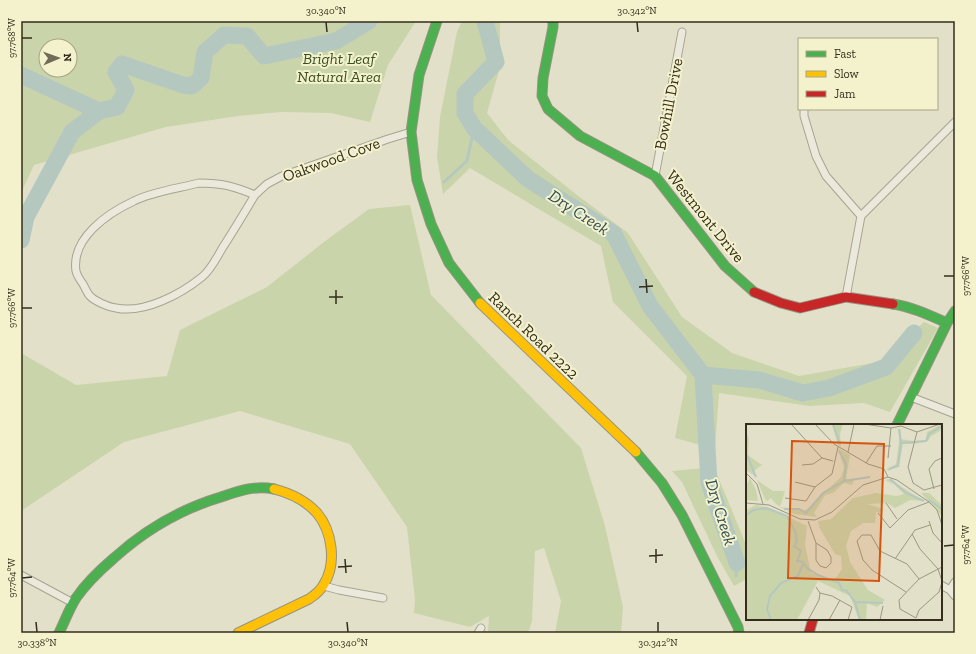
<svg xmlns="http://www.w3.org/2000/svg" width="976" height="654" viewBox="0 0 976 654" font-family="'Zilla Slab',serif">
<rect width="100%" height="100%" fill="#e2e0c8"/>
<path fill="#cad4ab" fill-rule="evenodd" d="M21 21H416L388 65 370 122 331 113 281 112 238 116 166 127 34 165 21 193ZM46 46H70V70H46Z
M462 21H500V67L487 113 508 140 577 195 628 233 682 317 732 353 799 376 884 361 924 322 938 328 890 412 864 403 810 406 719 393 715 449 675 438 687 376 613 302 601 246 470 168 443 194 437 157 440 117 457 32Z
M410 205 431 295 581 448 605 526 623 607 621 633H555L561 601 544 548 535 551 532 621 528 633H488L489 616 470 627 414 613 415 600 407 527 350 444 240 411 124 442 21 511V353L76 385 167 376 180 330 267 287 324 242 369 209Z
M714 467 747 547V579L734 586 717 556 682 482 672 471Z"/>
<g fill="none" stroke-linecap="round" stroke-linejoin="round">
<path stroke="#b4c8c0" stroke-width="3" d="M444 182 467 161 474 128
M736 576 737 563"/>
<path stroke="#b4c8c0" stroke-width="17" d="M485 21 496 62 465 94V113L474 128 528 179 614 234 650 306 703 375 709 483 737 563
M21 75 99 111
M21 240 26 217 72 132 99 111 117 107 126 90 116 72 122 64 183 85 192 86 201 78 205 52 224 35 247 36 264 56 336 41 369 21
M703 375 759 380 803 393 829 388 886 367 914 333"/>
<defs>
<path id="street" d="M804 109V116L816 156 826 176 861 216
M655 176 682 32
M199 183C222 183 233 186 255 195 244 213 234 230 223 247 217 257 211 270 202 277 181 294 144 314 116 308 108 307 94 301 89 295 87 292 85 288 83 284 80 280 77 275 76 271 71 238 108 213 134 201 151 192 180 188 199 183Z
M255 195 267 184 282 176 388 139 411 132
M846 297 861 216 955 122
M911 397 955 414
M21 575 73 603
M941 585 950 590 955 596
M324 586 339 590 383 598
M950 590 955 582
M478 633 481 628"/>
<path id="fast" d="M437 21 419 75 411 132 417 180 431 224 449 263 480 303
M553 21V27L543 78 542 96 548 109 580 136 655 176 725 266 754 292
M893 304C912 307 929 315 947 323
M897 425 947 323 955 311
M636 452 662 483 682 515 738 627 739 633
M59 633C65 621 69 609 76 598 87 582 100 570 114 558 145 530 181 509 221 497 239 491 255 485 274 489"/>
<path id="slow" d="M480 303 636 452
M238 633 309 599C315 595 321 590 324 584 337 563 332 531 317 513 306 501 290 493 274 489"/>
<path id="jam" d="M754 292 781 303 800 308 846 297 893 304
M809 633 813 619"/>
</defs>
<use href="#street" stroke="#a6a492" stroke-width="9"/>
<use href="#fast" stroke="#969382" stroke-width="11"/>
<use href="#slow" stroke="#969382" stroke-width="11"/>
<use href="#jam" stroke="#969382" stroke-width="11"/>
<use href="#street" stroke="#eae9db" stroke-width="7"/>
<use href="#fast" stroke="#4caf50" stroke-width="9"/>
<use href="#slow" stroke="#ffc107" stroke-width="9"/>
<use href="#jam" stroke="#c62828" stroke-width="9"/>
</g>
<path fill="none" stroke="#342d1c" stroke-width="1.5" d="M326 22 327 32M637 22 638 32M22 38H32M944 276H954M646 279 647 293M639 287 653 286M336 290V304M329 297H343M22 308H32M944 546 954 545M656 549V563M649 556 663 555M345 559 346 573M338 567 352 566M22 578 32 577M36 622 37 632M347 622 348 632M658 622V632"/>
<g text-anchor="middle" stroke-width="4" stroke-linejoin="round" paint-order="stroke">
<g font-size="16" font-style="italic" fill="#395023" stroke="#f4f2cd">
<text x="339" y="64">Bright Leaf<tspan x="339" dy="18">Natural Area</tspan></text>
</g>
<g font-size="16" fill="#342d1c" stroke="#f4f2cd">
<text transform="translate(668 104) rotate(-79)" y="6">Bowhill Drive</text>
<text transform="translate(331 159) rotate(-20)" y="6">Oakwood Cove</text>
<text transform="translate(706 216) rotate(51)" y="6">Westmont Drive</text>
<text transform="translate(534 335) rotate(44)" y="6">Ranch Road 2222</text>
</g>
<g font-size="17" font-style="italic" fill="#2b4c53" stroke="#f4f2cd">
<text transform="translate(579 212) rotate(33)" y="6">Dry Creek</text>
<text transform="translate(721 512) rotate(73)" y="6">Dry Creek</text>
</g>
</g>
<g transform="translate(746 424)">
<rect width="196" height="196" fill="#e2e0c8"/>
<path d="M97 0 94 10 95 22 92 21 86 1ZM196 0V6L185 12 182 17 169 20 170 17 180 16 181 8ZM155 3V15L167 17V20H157L153 42 142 47 141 45 150 40ZM0 7 3 14 2 31 16 41 9 46V52L0 46ZM92 24 104 31 100 55 108 56 106 61 98 59 87 69 79 71 68 89 71 93 48 90 34 83 29 79 25 74 21 77 19 75 11 56 27 67H39L34 83 60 86 95 53 98 44ZM4 54 10 66 12 77 0 76V62ZM143 55 178 77 164 76 149 84 141 79 121 80 137 85 134 89 130 88 129 99H117L105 107 100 122 104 138 122 166 139 176 131 183 121 179 120 196H113L104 172 72 157 51 196H0V86L10 81 24 84 61 102 59 121 65 149 84 157 90 154 96 145 95 132 89 130 73 103 72 97 85 95 107 74 130 69 151 72 158 70 148 60 139 56ZM175 69H183L196 81V92Z" fill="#cad4ab"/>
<path fill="none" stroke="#b4c8c0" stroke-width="2" d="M87 0 94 20M153 5 155 19M93 27 100 40 98 57M0 29 10 53M143 45 152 42 155 19 180 17 183 10 196 2M144 55 160 69 178 77M183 76 196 85M38 85H53L60 89 77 69 98 57 124 53M0 91 8 86 20 84 41 92 49 107 51 117 48 122 55 127 51 137 57 138 61 144 72 151 93 159 96 166 101 167 109 178M25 196 21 185 24 172 35 159 52 152 57 140M114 196 109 178 137 179"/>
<path fill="none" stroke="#9c9883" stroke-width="1" d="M45 0 76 34 87 37M69 0 88 20 122 40 138 45 142 53M118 0 145 4 155 2 171 8 194 0M171 8 162 43 167 59 178 66 196 61M102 28 108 0M142 34 145 4M120 39 131 22H145M56 41 67 40 76 34M0 49 11 60 17 80M49 58 69 63M188 65 183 45 189 37 196 34M39 74 60 77 69 63 86 50 92 23M0 79 23 81 54 95 69 96 86 88 117 61 142 53 151 56 183 78 191 86 196 101M140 79 151 95M132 89 144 104 162 86 183 78M62 97 70 119M183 97 187 109 196 119M166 110 174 125 192 145 196 157M125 111H116L111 117 117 136 126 146 160 168M125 111 134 127 161 140 173 155M70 119 81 126 85 133V139L80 144 74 142 70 136ZM149 135 169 106 184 101M74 169 86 172 106 183 102 196M170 194 154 185 153 176 173 155 196 143M170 194 173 186 193 168 196 158M62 196 73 176 74 169 70 163M83 196 94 176M134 196 137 182"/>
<path fill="#d6550e" fill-opacity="0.15" stroke="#d6550e" stroke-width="2" d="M46 17 138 20 133 157 42 154Z"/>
<rect width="196" height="196" fill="none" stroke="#342d1c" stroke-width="2"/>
</g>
<rect width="976" height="654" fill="none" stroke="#f4f2cd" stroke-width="44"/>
<rect x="798" y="38" width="140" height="72" fill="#f4f2cd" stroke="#a7a386"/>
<rect x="806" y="51" width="20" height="6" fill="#4caf50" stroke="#a7a386"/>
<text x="834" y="58" font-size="12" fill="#342d1c">Fast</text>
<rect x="806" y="71" width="20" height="6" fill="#ffc107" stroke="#a7a386"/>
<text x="834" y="78" font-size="12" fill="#342d1c">Slow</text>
<rect x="806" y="91" width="20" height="6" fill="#c62828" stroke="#a7a386"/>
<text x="834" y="98" font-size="12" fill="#342d1c">Jam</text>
<g transform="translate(58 58) rotate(88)"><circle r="19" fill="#f4f2cd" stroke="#a7a386"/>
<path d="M0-3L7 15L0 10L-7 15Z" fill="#716c58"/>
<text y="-6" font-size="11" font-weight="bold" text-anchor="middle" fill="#342d1c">N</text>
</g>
<rect x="22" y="22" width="932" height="610" fill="none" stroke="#342d1c" stroke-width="1.5"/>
<g font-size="10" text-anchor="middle" fill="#342d1c">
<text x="326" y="14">30.340°N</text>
<text x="637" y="14">30.342°N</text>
<text transform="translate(11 38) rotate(-90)" y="4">97.768°W</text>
<text transform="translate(965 276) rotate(-90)" y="4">97.766°W</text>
<text transform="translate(11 308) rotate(-90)" y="4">97.766°W</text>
<text transform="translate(965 545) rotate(-90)" y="4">97.764°W</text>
<text transform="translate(11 578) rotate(-90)" y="4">97.764°W</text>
<text x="37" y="646">30.338°N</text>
<text x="348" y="646">30.340°N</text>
<text x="658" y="646">30.342°N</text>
</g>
</svg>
